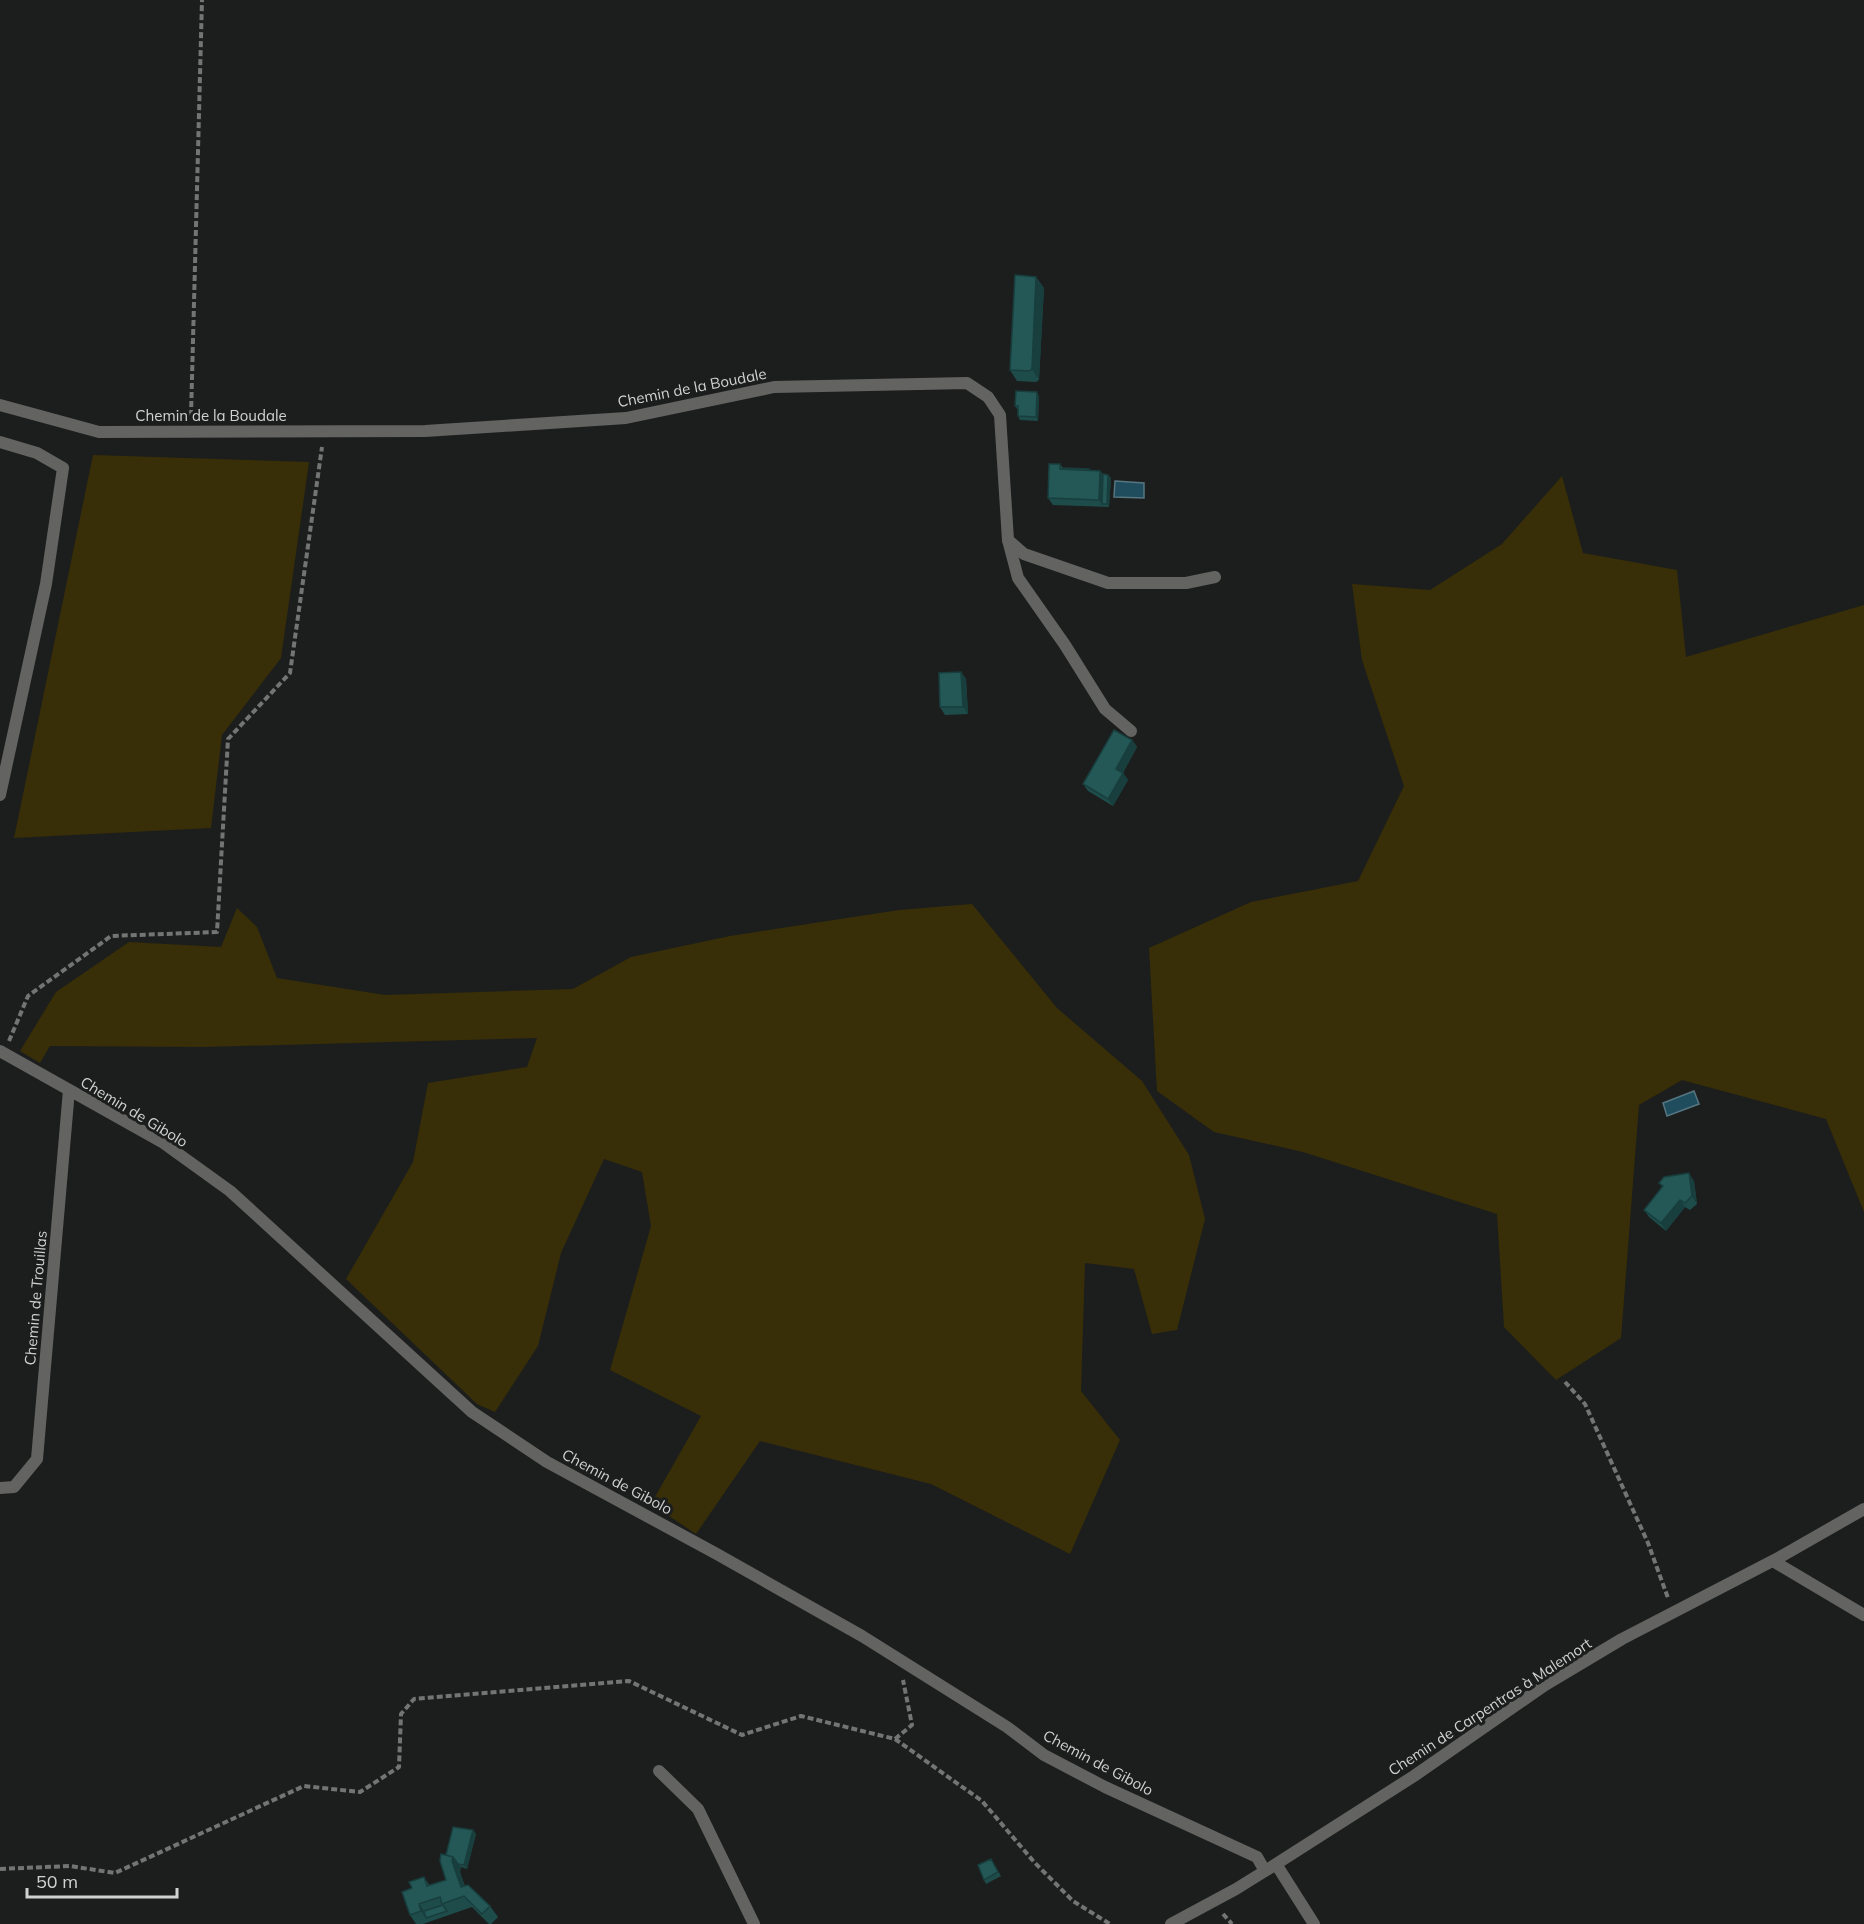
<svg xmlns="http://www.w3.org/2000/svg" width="1864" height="1924" viewBox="0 0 1864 1924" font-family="Mulish,sans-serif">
<rect width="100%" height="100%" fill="#1c1e1d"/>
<path fill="#382e07" d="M93 455 309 462 281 658 222 735 211 828 14 838Z
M1562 476 1583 553 1677 570 1686 657 1864 605V1212L1826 1119 1682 1080 1639 1105 1621 1338 1556 1380 1504 1327 1497 1214 1303 1152 1214 1132 1157 1091 1149 948 1251 902 1358 881 1404 786 1362 660 1352 584 1430 590 1502 544Z
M972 904 1057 1008 1142 1081 1189 1155 1205 1219 1177 1330 1152 1334 1134 1269 1085 1263 1081 1391 1120 1440 1070 1554 931 1484 760 1441 696 1534 651 1504 701 1416 610 1370 651 1226 642 1172 604 1159 561 1253 538 1346 495 1412 477 1404 346 1279 413 1162 428 1083 527 1067 537 1038 204 1047 50 1046 40 1063 20 1051 56 992 129 942 221 947 237 908 257 927 277 978 385 995 573 989 631 957 730 936 899 910Z"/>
<path fill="#204d5d" stroke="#557580" stroke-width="1.5" d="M1115 481 1144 483V498L1114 497Z
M1694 1091 1699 1104 1667 1116 1663 1103Z"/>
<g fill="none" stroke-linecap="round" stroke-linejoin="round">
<path stroke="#737574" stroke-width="4" stroke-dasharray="6 3" stroke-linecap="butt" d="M191 416 202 0
M9 1041 28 996 111 936 217 932 228 739 290 673 322 447
M1565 1382 1585 1404 1648 1543 1668 1598
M895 1739 982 1801 1035 1863 1073 1901 1110 1924
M0 1869 70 1866 115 1873 304 1786 360 1792 399 1767 401 1714 414 1699 629 1681 742 1735 801 1716 895 1739 912 1725 903 1680
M1223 1914 1232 1924"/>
<path stroke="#636362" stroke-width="12" d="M0 442 37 453 63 468 46 584 0 795
M1008 540 1018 578 1065 645 1105 709 1131 731
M659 1771 698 1809 754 1924"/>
<path stroke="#636362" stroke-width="12" d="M0 405 99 432 425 431 626 418 774 387 967 383 988 397 1000 415 1008 540 1024 554 1108 583H1186L1215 577
M0 1051 162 1142 230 1191 472 1412 547 1462 715 1553 862 1636 1007 1727 1044 1755 1105 1787 1257 1857 1265 1871
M0 1488 14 1487 37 1459 69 1090
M1773 1561 1864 1615
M1276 1864 1314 1924
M1171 1924 1236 1889 1265 1871 1414 1776 1545 1685 1622 1639 1780 1557 1864 1509"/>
</g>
<path fill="#1e4c4b" d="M1036 277 1044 288 1039 380 1036 382 1017 381 1010 370Z
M1039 396 1038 421 1020 420 1018 416V410L1015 406Z
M1060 464 1063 468 1100 471 1103 474 1108 475 1111 478 1109 507 1053 505 1048 498Z
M961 672 966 679 968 714 945 715 940 707Z
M1132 740 1137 747 1123 773 1128 780 1113 806 1088 791 1083 784Z
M1694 1181 1697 1204 1690 1210 1685 1207 1666 1231 1649 1217 1644 1210 1662 1187 1659 1183Z
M473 1830 476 1834 467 1869 461 1867 460 1872 465 1886 490 1906 498 1917 491 1924H489L472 1907 423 1924H416L410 1915 412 1888 424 1877 430 1886 446 1880V1855Z
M991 1859 1001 1876 986 1884 984 1880Z"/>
<path fill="#183e3d" d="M1036 277 1044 288 1039 380 1032 369Z
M1037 392 1039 396 1038 421 1036 417Z
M1100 471 1106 478 1102 504 1099 500Z
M1108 475 1111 478 1109 507 1107 504Z
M961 672 966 679 968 714 963 707Z
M1132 740 1137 747 1121 776 1116 769Z
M1123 773 1128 780 1113 806 1108 799Z
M1689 1173 1694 1181 1697 1204 1692 1196Z
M1680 1200 1685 1207 1666 1231 1661 1223Z
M473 1830 476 1834 467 1869 464 1865Z
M453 1857 461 1867 460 1872 469 1898 461 1887 452 1861Z
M419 1904 427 1915 426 1918 421 1911Z"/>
<path fill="#235857" stroke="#183e3d" stroke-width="1.5" d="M1015 275 1036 277 1032 369 1029 371 1010 370Z
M1016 391 1037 392 1036 417 1018 416V406H1015Z
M1049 464H1060V469L1100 471 1099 500 1048 498Z
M1063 468 1089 469V470L1063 469Z
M1103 474 1108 475 1107 504H1102Z
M961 672 963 707H940L939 673Z
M1114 730 1132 740 1116 769 1123 773 1108 799 1083 784Z
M1689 1173 1692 1196 1685 1203 1680 1200 1661 1223 1644 1210 1663 1186 1659 1183 1664 1177Z
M453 1827 473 1830 464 1865 458 1864 453 1857 446 1855Z
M441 1854 453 1857 452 1861 461 1887 468 1885 490 1906 482 1914 464 1896 442 1904 440 1897 419 1904 421 1911 410 1915 402 1892 412 1888 409 1882 424 1877 427 1886 446 1880 440 1861Z
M991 1859 998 1872 984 1880 978 1865Z
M443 1905 447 1911 426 1918 424 1911Z"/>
<g text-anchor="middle" stroke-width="6" stroke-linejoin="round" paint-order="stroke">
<g font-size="15" fill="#d0d2d1" stroke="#1c1e1d">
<text transform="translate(692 388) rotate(-11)" y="5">Chemin de la Boudale</text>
<text x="211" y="421">Chemin de la Boudale</text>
<text transform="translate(134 1112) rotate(31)" y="5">Chemin de Gibolo</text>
<text transform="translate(36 1298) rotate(-85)" y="5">Chemin de Trouillas</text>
<text transform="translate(617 1482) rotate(28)" y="5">Chemin de Gibolo</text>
<text transform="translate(1490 1707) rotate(-33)" y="5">Chemin de Carpentras à Malemort</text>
<text transform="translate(1098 1763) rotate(28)" y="5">Chemin de Gibolo</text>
</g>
</g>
<path d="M27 1888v9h150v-9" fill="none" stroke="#d0d2d1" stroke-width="3"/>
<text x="36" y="1888" font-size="18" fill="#d0d2d1" stroke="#1c1e1d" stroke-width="4.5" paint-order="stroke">50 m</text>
</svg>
